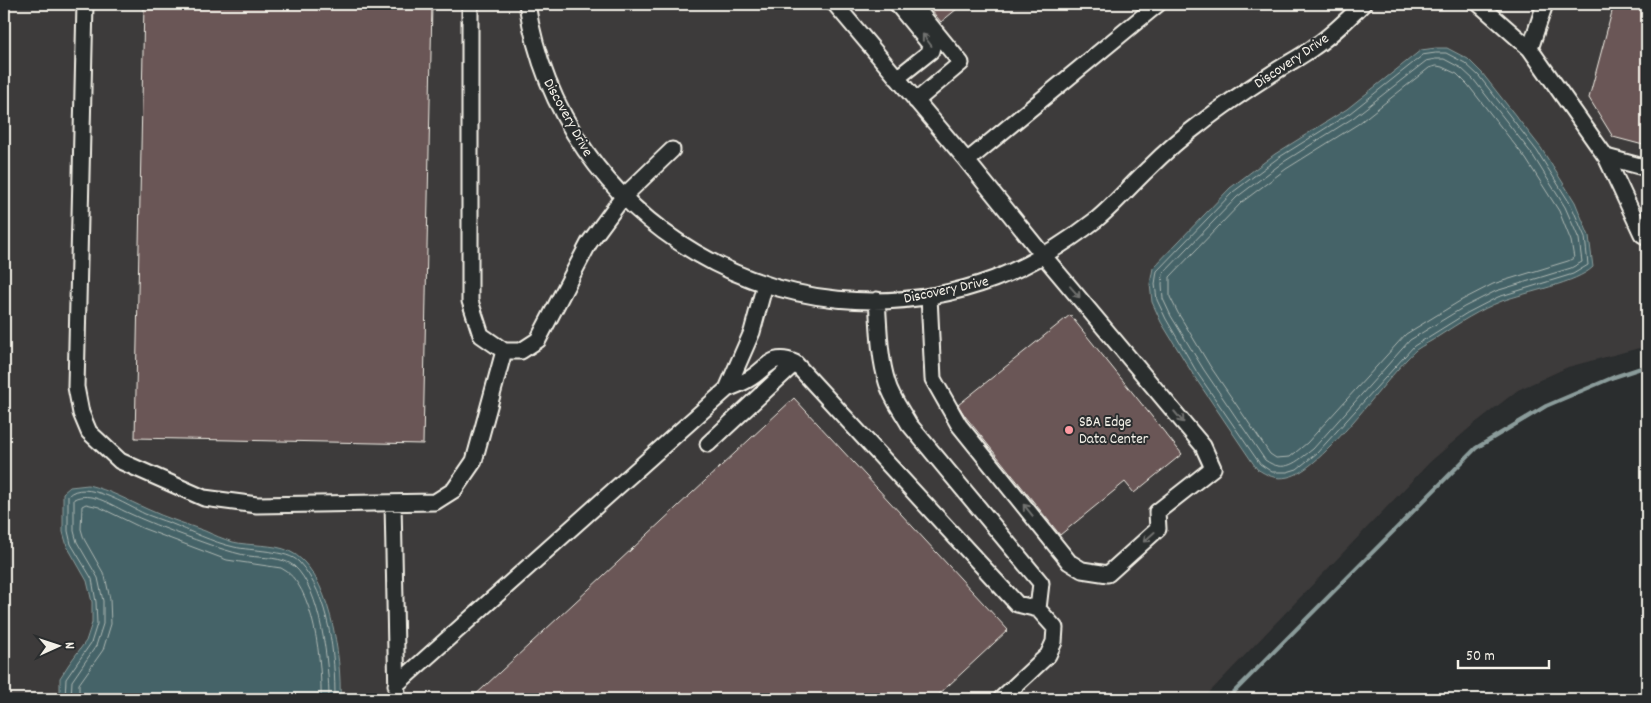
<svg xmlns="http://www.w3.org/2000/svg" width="1651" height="703" viewBox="0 0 1651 703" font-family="Dekko,sans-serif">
<rect width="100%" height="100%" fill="#2a2d2e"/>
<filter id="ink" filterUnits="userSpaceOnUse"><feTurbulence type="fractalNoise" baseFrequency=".02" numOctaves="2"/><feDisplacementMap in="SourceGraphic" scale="10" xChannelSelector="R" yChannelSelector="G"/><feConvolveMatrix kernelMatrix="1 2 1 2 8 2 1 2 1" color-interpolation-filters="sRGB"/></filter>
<g filter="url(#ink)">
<path fill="#3d3a3a" d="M4 4H1647V346L1568 367 1518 390 1474 424 1430 462 1203 699H4Z"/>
<path fill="#456367" stroke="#8b9c9b" d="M1436 48H1447L1468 59 1482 73 1541 148 1575 202 1589 236 1593 267C1577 283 1526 292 1502 301 1479 310 1459 323 1439 336 1432 341 1423 345 1416 350 1387 376 1322 471 1288 477 1275 480 1267 475 1257 469L1194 376 1161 322 1152 302 1150 284 1153 268 1230 188 1275 154 1347 109 1421 50Z
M88 485C109 490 127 500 147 509 166 518 186 524 205 531 214 535 223 539 233 542 249 546 275 544 289 551 330 569 342 659 340 699H60V678L69 664 86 641 92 623V602L87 581 67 546 63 532V493L70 487Z"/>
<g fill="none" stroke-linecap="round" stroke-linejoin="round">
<path stroke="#aeb8b4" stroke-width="1" d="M1436 53H1446L1465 63 1479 76 1537 151 1571 205 1585 237 1588 265 1573 274 1498 297 1467 313 1414 346 1317 453 1297 469 1287 472H1272L1260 464 1198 374 1166 319 1157 300 1155 284 1157 271 1233 192 1278 158 1350 113 1423 55Z
M1436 59H1444L1461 68 1474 80 1532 154 1565 207 1579 239 1582 262 1571 268 1496 291 1464 307 1410 340 1313 449C1296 462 1285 474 1265 460L1204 370 1171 316 1163 299 1162 284 1163 274 1237 197 1282 163 1353 118 1426 61Z
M1437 66 1442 67 1457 74 1468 85 1526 159 1559 211 1571 241 1574 258 1568 261 1493 284 1460 301 1406 334 1307 443 1290 457 1276 458 1270 454 1210 366 1178 313 1170 297V277L1242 202 1286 169 1358 124 1429 68Z
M65 699 66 679 91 643 97 624 96 602 92 579 71 544 68 531V496C84 478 128 506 145 514 153 517 161 520 170 523 190 531 212 542 234 547 251 551 288 550 299 562 330 596 335 656 335 699
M71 699 72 681 96 646 103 624V601L98 578 77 542 74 531V499C90 491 110 504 124 511 145 521 166 529 188 537 208 544 228 552 249 556 263 558 283 557 294 566 321 589 329 665 329 699
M79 699V684L103 650 111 624 110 599 105 576 84 539 81 529 82 506 86 504 99 507 142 528 227 560 281 568C315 584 322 666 321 699"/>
<path stroke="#8b9c9b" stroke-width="4" d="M1227 699 1476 448 1546 406 1614 377 1647 366"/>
</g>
<path fill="#6a5757" stroke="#f4f1e8" d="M144 4H432L423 444 135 438Z
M926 4H963L941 22Z
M1614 4H1647V146L1613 137 1589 98Z
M1070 315 1182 454 1134 493 1125 482 1060 535 965 416 958 405Z
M794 398 1008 630 934 699H471Z"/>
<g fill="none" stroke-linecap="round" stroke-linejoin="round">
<defs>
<path id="minor" d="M85 4 76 387 81 413 89 432 120 461 204 498 257 505 435 502 454 490 474 461 504 351
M470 4V301L481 335 504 351H521L538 340 589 243 623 197 672 150
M527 4C561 223 786 356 994 279 1031 265 1066 243 1097 219 1115 204 1131 185 1148 169 1164 153 1182 137 1201 123 1224 105 1248 89 1273 73 1286 64 1301 57 1314 47 1332 35 1348 19 1363 4
M835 4 967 161
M913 4 961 63 916 101
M1479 4 1530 49 1545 4
M1530 49 1606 157 1642 234 1647 237
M897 78 931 51 932 47 897 4
M1606 157 1647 168
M929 296 933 379 959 425 1069 562 1082 570 1108 574 1158 529 1157 512 1213 468 1203 446 1043 255 967 161 1158 4
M877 300C879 327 879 356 887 382 891 397 901 410 909 424L1041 583 1038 609 1055 628 1054 642 1048 655 1001 699
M727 389C734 386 743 383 749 379 767 369 771 352 795 363L1017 604 1038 609
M708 444 795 363
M393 503 397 699
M396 685 727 389 752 332 765 284"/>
</defs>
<use href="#minor" stroke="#f4f1e8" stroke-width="19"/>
<use href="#minor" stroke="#2a2d2e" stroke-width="15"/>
</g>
<defs><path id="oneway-shaft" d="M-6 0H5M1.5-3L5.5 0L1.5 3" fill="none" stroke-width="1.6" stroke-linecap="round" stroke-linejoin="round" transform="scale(1.25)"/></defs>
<g stroke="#71726f">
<use href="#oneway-shaft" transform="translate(927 40) rotate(-127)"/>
<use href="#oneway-shaft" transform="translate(1075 292) rotate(49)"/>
<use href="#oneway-shaft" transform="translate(1179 417) rotate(50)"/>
<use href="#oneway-shaft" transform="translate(1028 510) rotate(-129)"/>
<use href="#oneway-shaft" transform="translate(1149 537) rotate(138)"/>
</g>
</g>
<circle fill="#ff9aa2" stroke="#2a2d2e" stroke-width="2" cx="1069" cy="430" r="5"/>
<g text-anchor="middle" stroke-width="4" stroke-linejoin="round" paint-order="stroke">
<g font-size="15" fill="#f4f1e8" stroke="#2a2d2e">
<text transform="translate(1291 60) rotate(-34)" y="5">Discovery Drive</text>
<text transform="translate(569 117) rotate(61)" y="5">Discovery Drive</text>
<text transform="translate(946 289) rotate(-12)" y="5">Discovery Drive</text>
</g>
<g font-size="15" fill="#f4f1e8" stroke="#2a2d2e" text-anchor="start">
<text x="1079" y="426">SBA Edge<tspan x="1079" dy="17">Data Center</tspan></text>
</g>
</g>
<rect width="1651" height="703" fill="none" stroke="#2a2d2e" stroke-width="20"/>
<rect x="10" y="10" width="1631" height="683" fill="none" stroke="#f4f1e8" stroke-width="2" filter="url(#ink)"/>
<g transform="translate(58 646) rotate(87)" stroke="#2a2d2e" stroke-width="4" paint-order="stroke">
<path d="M0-4L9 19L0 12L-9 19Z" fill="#f4f1e8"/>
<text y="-8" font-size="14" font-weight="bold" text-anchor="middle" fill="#f4f1e8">N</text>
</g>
<path d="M1458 660v8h91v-8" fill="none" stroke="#f4f1e8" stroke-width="2.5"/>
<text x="1466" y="660" font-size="15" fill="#f4f1e8" stroke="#2a2d2e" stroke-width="4" paint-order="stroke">50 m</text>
</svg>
